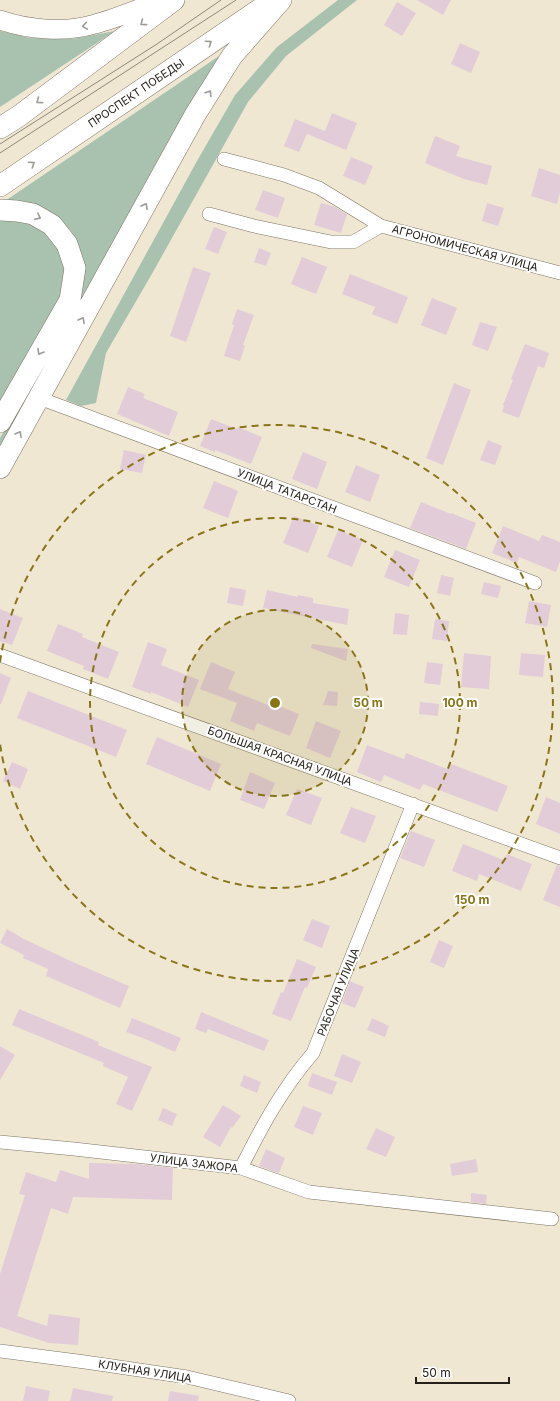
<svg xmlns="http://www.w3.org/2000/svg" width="560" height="1401" viewBox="0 0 560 1401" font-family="Inter,sans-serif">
<rect width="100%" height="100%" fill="#f0e7d3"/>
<path fill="#a8c2af" d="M338 0H357L286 56 248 102 153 272 106 353 96 403 81 406 66 400 197 161 235 95 277 47Z
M0 31 31 38 72 39 115 31 0 107Z
M219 56 189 110 0 457V438L78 295V247L71 231 61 221 39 207 23 201H5Z
M22 217 60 243 69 267 64 295 0 412V218Z"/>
<path fill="#e1ccd8" d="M417 0H451L443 15Z
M397 2 416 13 402 36 384 25Z
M460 43 480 52 471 73 451 64Z
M332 113 357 123 346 150 307 134 299 152 284 146 295 119 325 131Z
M435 136 460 146 456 156 492 166 487 185 464 179 425 163Z
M351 157 373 166 365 185 343 176Z
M539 168 560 175V192L557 204 531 196Z
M263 190 285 198 278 218 255 210Z
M321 203 335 207 347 214 341 233 314 225Z
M487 203 504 208 498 226 482 221Z
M214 227 227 232 218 254 205 249Z
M259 248 271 253 266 266 254 262Z
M302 257 327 267 316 294 291 284Z
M193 267 211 273 186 342 170 336Z
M350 274 408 297 397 324 372 314 375 307 342 294Z
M432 298 457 308 446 335 421 325Z
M237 309 254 315 243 345 245 346 240 361 224 356 234 325 232 324Z
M480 322 497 327 488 351 472 345Z
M525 344 549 353 544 368 538 366 519 418 502 412 504 406 503 405 513 380 511 379Z
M454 383 471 390 443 465 426 458Z
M128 387 145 394 143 398 178 412 169 436 117 414Z
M211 419 237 429 238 427 262 437 251 464 215 450V452L200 446Z
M488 440 502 446 495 465 480 460Z
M124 450 146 455 142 473 120 469Z
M303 452 327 462 317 489 292 479Z
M356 465 380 475 370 502 345 492Z
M214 481 238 491 228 518 203 508Z
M421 502 451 514V513L476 523 466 549 410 528Z
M294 516 319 526 308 553 283 543Z
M503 526 539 541 542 535 560 542V561L556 572 519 557 517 563 492 553Z
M338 530 363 540 352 567 327 557Z
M395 550 420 560 409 587 384 577Z
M441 575 454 578 450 596 437 593Z
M484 582 501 586 498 598 481 594Z
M230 587 246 590 243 606 227 603Z
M267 590 298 597V595L313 598V603L349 609 347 625 263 608Z
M529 601 551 605 547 627 525 623Z
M0 609 23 618 12 645 0 641Z
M395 613 409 615 407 635 393 634Z
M435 619 449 621 447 641 432 639Z
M58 624 83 634 82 637 119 652 108 679 83 669 84 666 47 651Z
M148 642 167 649 161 665 199 680 188 707 151 692V694L132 687Z
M312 644 348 649 346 661 311 648Z
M464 653 491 656 489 689 461 687Z
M521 653 545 655 543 677 519 675Z
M211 662 235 672 228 689 273 707 274 704 299 714 290 736 257 723 254 731 230 721 237 703 200 689Z
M427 662 443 664 440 685 424 683Z
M0 673 11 678 1 704H0Z
M28 691 127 730 116 757 17 718Z
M328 691 338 692 337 706 323 705Z
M420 702 439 704 438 716 419 714Z
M316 721 341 731 330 758 306 748Z
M157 737 221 764 210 791 146 764Z
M367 745 404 759 406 753 447 769 449 763 508 786 497 812 423 784 420 790 384 775 381 782 357 772Z
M12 762 28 769 20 789 3 781Z
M250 772 275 783 264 809 240 800Z
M297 789 322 798 311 825 286 815Z
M546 797 560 803V834L536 824Z
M351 807 376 816 365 843 340 833Z
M411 831 435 840 424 867 400 858Z
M463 844 504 860 507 854 532 864 521 891 479 874 477 881 452 871Z
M557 865 560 866V907L543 900Z
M312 919 330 926 322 948 303 940Z
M7 929 24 939 75 963 129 986 120 1008 46 976 48 969 23 958 24 955 0 943Z
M439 940 453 946 444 968 430 962Z
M297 959 316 967 307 988 305 987 291 1021 272 1014 281 992 283 993Z
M350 981 364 987 355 1008 342 1003Z
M19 1009 99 1042 98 1045 152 1067 132 1111 116 1104 128 1077 103 1066 104 1063 12 1025Z
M201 1012 269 1040 264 1051 208 1029 206 1033 195 1029Z
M132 1018 181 1038 175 1052 143 1038 126 1032Z
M372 1018 389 1026 385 1037 367 1030Z
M0 1046 15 1055 0 1080Z
M342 1054 361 1062 352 1083 334 1076Z
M312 1073 337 1082 332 1095 308 1086Z
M244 1075 261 1082 257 1093 240 1086Z
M223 1105 241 1116 232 1128 231 1127 220 1147 203 1137Z
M303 1106 322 1113 313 1135 294 1127Z
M163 1108 177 1114 172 1126 158 1120Z
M376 1128 395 1137 386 1157 366 1149Z
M266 1149 285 1158 279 1173 259 1166Z
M476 1159 478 1172 452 1176 450 1164Z
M89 1163 137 1164 173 1168 172 1200 73 1197 68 1214 51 1208 17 1316 47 1326 49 1314 80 1318 78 1345 49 1343 0 1327V1274L25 1195 19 1194 26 1172 56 1182 60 1170 89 1179Z
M471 1193 487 1195 486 1204 471 1202Z
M26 1386 50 1391 48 1401H23Z
M73 1388 113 1396 112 1401H70Z
M170 1391 199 1396 198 1401H168Z"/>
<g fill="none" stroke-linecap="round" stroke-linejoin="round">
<defs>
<path id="street" d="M224 159 284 175 319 188 381 226
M209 214 254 226 331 242H353L381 226 560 273
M39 398 535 583
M0 655 560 858
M0 1142 74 1149 241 1168 309 1192 552 1219
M241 1168C262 1126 282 1089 313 1053L413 804
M0 1351 85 1362 187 1377 289 1401"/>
<path id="secondary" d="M0 20C29 30 65 33 95 24 118 18 140 8 162 0"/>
<path id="primary" d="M0 128 19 116 174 0
M0 186 269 3
M0 210 17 211 33 214 52 225 67 244 75 268 70 300 0 422
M0 468 195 115 232 56 281 0"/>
</defs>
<use href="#street" stroke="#7d7463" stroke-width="14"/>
<use href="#secondary" stroke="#7d7463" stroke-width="20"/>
<use href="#primary" stroke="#7d7463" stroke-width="22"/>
<use href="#street" stroke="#fff" stroke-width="13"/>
<use href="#secondary" stroke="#fff" stroke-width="19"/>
<use href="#primary" stroke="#fff" stroke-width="21"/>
<path stroke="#8e887a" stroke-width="1" d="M0 144 157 44 221 0
M0 153 236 0"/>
</g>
<defs><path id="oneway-chevron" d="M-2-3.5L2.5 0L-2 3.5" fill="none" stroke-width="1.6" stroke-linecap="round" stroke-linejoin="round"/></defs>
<g stroke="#9d9b98">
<use href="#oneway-chevron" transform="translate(143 23) rotate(143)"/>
<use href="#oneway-chevron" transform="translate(85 26) rotate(172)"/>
<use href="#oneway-chevron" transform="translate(209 43) rotate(-34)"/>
<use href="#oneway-chevron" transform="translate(209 93) rotate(-58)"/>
<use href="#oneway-chevron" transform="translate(39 101) rotate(143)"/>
<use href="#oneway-chevron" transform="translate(32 164) rotate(-34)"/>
<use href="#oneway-chevron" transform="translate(145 206) rotate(-61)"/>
<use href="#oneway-chevron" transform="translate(38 217) rotate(27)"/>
<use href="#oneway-chevron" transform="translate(82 320) rotate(-61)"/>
<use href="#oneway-chevron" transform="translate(40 352) rotate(120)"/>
<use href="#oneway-chevron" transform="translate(19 434) rotate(-61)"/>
</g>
<circle cx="275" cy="703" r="93" fill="#887518" fill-opacity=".12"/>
<g fill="none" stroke="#887518" stroke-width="2" stroke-dasharray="7 5">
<circle cx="275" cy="703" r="93"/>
<circle cx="275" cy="703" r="185"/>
<path d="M0 662A278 278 0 1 1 0 744"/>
</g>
<g text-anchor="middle" stroke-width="4" stroke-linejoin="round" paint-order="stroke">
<g font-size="11" fill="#25211a" stroke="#fff">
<text transform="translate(136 93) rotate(-34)" y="4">ПРОСПЕКТ ПОБЕДЫ</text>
<text transform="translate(465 248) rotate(15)" y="4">АГРОНОМИЧЕСКАЯ УЛИЦА</text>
<text transform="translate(287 491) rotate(21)" y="4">УЛИЦА ТАТАРСТАН</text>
<text transform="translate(280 756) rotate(20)" y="4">БОЛЬШАЯ КРАСНАЯ УЛИЦА</text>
<text transform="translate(338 992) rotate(-68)" y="4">РАБОЧАЯ УЛИЦА</text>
<text transform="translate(194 1163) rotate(7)" y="4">УЛИЦА ЗАЖОРА</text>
<text transform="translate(145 1371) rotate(9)" y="4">КЛУБНАЯ УЛИЦА</text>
</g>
</g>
<circle cx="275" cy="703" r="6" fill="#887518" stroke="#fff" stroke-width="2"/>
<g font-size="12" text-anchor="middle" font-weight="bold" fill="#887518" stroke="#fff" stroke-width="4" stroke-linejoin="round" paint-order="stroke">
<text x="368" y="707">50 m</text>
<text x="460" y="707">100 m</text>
<text x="472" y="904">150 m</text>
</g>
<path d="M416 1377v6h93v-6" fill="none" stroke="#25211a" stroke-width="2"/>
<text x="422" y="1377" font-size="12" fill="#25211a" stroke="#ffffff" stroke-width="3" paint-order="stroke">50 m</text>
</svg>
